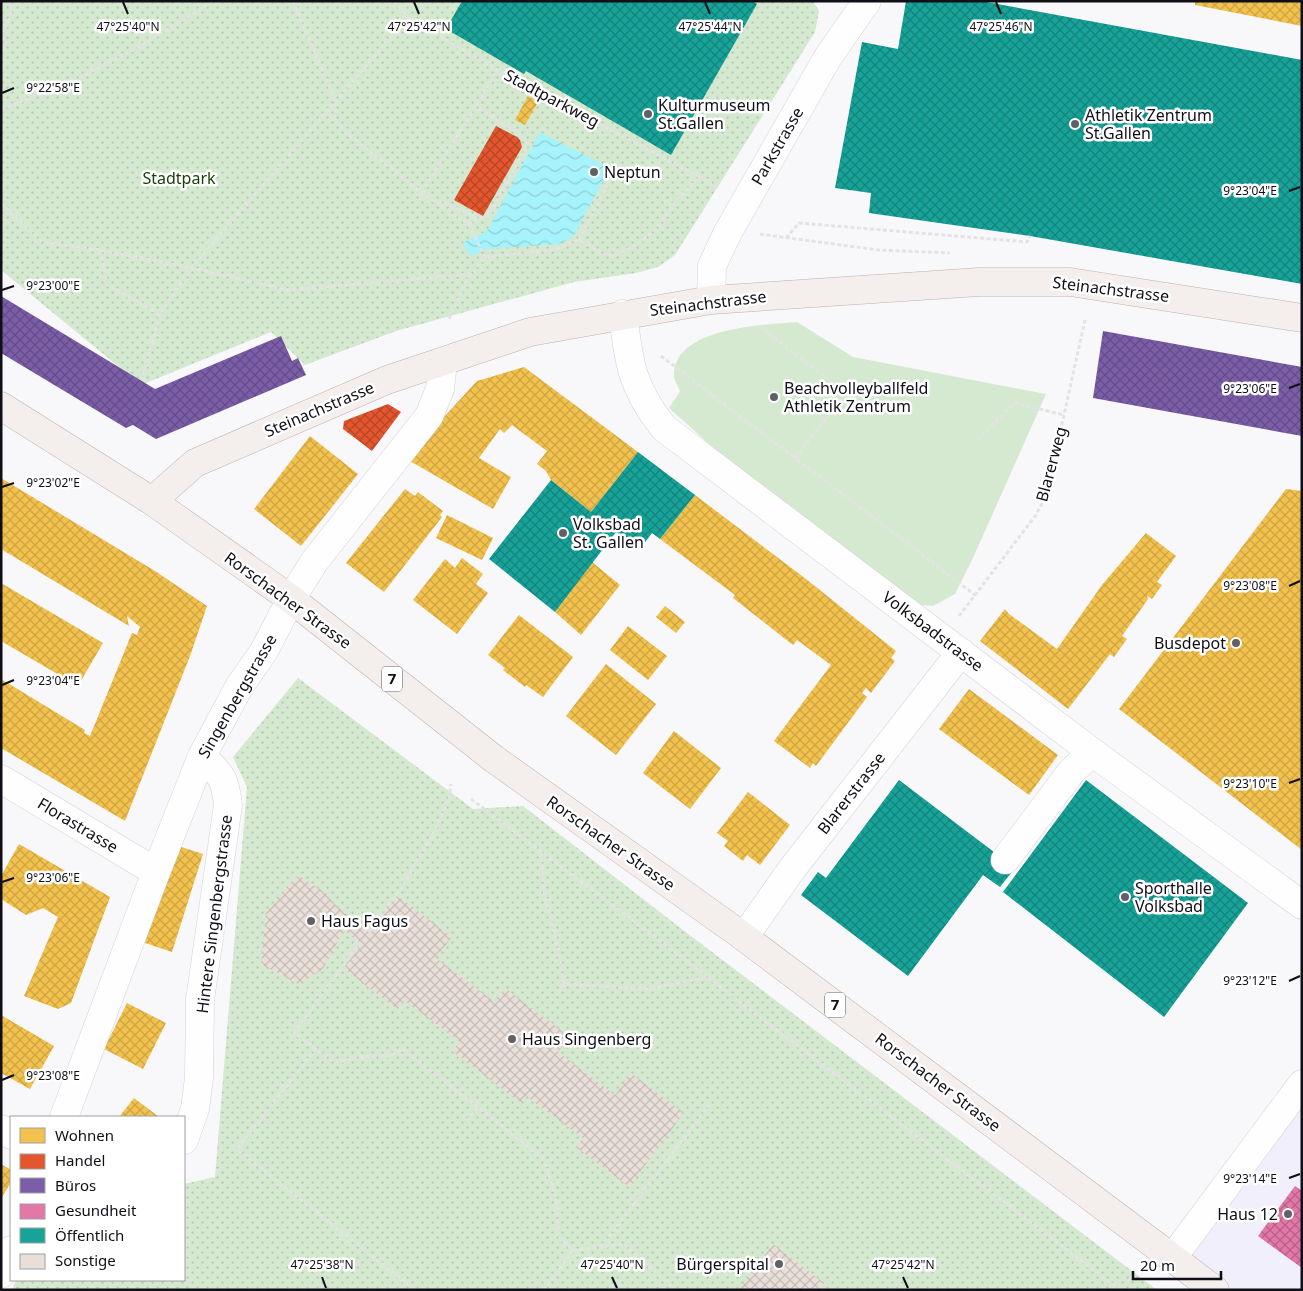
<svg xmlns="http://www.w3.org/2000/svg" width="1303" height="1291" viewBox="0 0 1303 1291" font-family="'Noto Sans',sans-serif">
<defs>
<pattern id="green-dots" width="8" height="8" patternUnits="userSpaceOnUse" patternTransform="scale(1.25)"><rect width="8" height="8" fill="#d4e9cf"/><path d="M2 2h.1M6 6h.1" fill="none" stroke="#b5c7b1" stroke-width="1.8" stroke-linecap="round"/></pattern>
<pattern id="water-waves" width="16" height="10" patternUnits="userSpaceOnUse" patternTransform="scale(1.25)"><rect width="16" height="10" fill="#a6f3fc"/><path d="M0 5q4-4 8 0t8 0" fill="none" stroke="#8ecfd7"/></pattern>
<pattern id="homes-cross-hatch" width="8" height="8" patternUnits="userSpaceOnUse" patternTransform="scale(1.25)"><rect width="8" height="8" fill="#f2c14e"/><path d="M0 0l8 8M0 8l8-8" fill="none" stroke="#cea543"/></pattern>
<pattern id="shops-cross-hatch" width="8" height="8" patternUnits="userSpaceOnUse" patternTransform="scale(1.25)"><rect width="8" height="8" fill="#e4572e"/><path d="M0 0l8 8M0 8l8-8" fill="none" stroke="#b74626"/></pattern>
<pattern id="offices-cross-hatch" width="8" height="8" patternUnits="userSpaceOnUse" patternTransform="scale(1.25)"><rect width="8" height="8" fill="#7b5ea7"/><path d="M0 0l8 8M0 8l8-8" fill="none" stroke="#634c87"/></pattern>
<pattern id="health-cross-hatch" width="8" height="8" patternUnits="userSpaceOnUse" patternTransform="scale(1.25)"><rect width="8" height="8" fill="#e377a8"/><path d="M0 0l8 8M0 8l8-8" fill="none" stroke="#b76088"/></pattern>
<pattern id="public-cross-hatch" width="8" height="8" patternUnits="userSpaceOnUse" patternTransform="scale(1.25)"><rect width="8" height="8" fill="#17a398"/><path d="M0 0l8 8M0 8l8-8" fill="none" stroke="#13837b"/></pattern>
<pattern id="building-cross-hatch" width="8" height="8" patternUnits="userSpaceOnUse" patternTransform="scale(1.25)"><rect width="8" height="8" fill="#e9dfd8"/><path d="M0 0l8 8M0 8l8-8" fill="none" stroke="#c7beb9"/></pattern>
</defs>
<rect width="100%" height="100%" fill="#f8f7fa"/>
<path fill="#f1effb" d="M1302 1091V1290H1216L1173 1257Z"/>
<path fill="url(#green-dots)" d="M1 1H813L819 11 815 32 675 255 658 267 636 273 574 282 396 331 305 365 271 332 141 385 1 270Z
M298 678 473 809 523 806 683 930 1157 1290H12L16 1280H184V1184L215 1177 247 787 233 757Z"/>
<path fill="#d4e9cf" d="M797 322 853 357 1046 394 973 558 955 594 933 606 912 604 765 494 669 408 680 391C678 386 673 379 674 373 677 327 764 325 797 322Z"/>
<path fill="url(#water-waves)" d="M540 132 610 168 573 237 559 244 487 249 471 256 462 243 487 231Z"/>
<path fill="url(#homes-cross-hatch)" d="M1195 1H1302V26L1195 5Z
M528 96 538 102 525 125 515 120Z
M524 367 638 452 591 512 551 480 546 471 537 464 547 451 512 425 504 433 500 429 479 458 511 477 493 509 410 461 432 430 477 381Z
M310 436 358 474 301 546 254 509Z
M1 478 155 571 207 606 190 656 125 821 1 748V679L85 730 84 733 90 736 132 633 137 635 140 627 127 616 129 626 1 549Z
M405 489 415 496 418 492 443 511 440 515 442 517 384 592 346 563Z
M1286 489 1302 491V850L1119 709Z
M695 495 806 579 896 651 891 658 895 661 871 693 866 688 862 693 867 697 816 766 813 763 810 768 774 741 831 665 797 640 793 645 733 598 735 595 660 539Z
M447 515 493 538 482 560 436 538Z
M1146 533 1176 556 1157 582 1162 585 1152 599 1147 596 1148 599 1122 636 1127 639 1114 657 1110 654 1068 709 980 641 1005 609 1009 614 1057 649 1102 585Z
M462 558 483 574 476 584 488 593 457 634 413 600 445 559 455 568Z
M592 562 620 585 581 635 555 612Z
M1 583 103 643 78 686 1 641Z
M665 606 685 622 676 633 656 617Z
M519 615 573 657 543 697 526 685 525 687 503 670 505 668 488 655Z
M628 626 667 656 648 680 610 650Z
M606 664 656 704 616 755 566 716Z
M969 689 1058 755 1029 795 939 729Z
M674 731 721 768 690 809 643 773Z
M748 792 790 825 760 865 747 855 743 861 724 846 728 841 717 833Z
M927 816 967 846 904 930 864 899Z
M169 843 203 854 172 952 136 940Z
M19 844 110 897 71 1003 58 1009 24 996 58 917 43 908 26 915 1 899V876Z
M127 1003 166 1023 143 1069 104 1049Z
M1 1015 54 1046 30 1089 1 1073Z
M134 1098 159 1117H119Z
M1 1164 11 1170V1182L1 1199Z"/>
<path fill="url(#shops-cross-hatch)" d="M496 126 517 137 520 140 522 147 483 216 454 200Z
M388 404 401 412 372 451 343 429 344 421Z"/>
<path fill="url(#offices-cross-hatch)" d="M1 296 155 389 281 336 292 361 298 358 306 375 156 439 133 425 126 428 1 353Z
M1103 331 1302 367V436L1093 398Z"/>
<path fill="url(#health-cross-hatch)" d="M1295 1186 1302 1191V1268L1258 1236Z"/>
<path fill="url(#public-cross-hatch)" d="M462 1H753L757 4 671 155 526 71 524 74 446 29Z
M906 1H981L1302 60V284L1030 236 869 213 871 193 835 188 862 42 898 49Z
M638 452 695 495 660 539 652 533 640 549 616 532 555 612 489 559 551 480 591 512Z
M899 780 1015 868 1000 887 983 875 908 976 801 895 818 872 826 878Z
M1086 780 1248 903 1164 1017 1003 892Z"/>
<path fill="url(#building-cross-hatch)" d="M298 875 326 893 333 903 370 933 398 896 452 937 436 958 495 1002 505 988 570 1037 558 1052 615 1095 631 1073 684 1113 629 1187 576 1147 583 1138 526 1096 521 1103 452 1051 460 1042 404 1000 397 1009 343 968 361 944 344 930 323 969 298 984 261 964 266 913Z
M773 1244 824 1283 819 1290H739Z"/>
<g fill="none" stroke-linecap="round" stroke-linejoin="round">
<defs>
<path id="minor" d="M711 300 712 266 728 232 828 57 867 1
M623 314C629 364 632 388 664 428L1092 752 1302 905
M1 779 156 872
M1005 860 1071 772 1092 752
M744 937 792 869 961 652
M64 1117 156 872 202 756 239 687 264 651 291 599 314 562 429 416 440 389 443 362
M1 1129 11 1135
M184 1140 195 1109 199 1078 200 1000 228 805C225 777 221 775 202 756
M1173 1257 1302 1084
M1 1274 11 1250"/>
<path id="major" d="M1 406 152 501 291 599 494 759 737 932 1215 1290
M152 501 195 463 387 380 530 332 711 300 979 282H1070L1302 318"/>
</defs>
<use href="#minor" stroke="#d3d2d8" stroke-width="29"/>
<use href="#major" stroke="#bdb2b0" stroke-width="29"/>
<path stroke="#e4e3e4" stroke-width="3" stroke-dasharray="4 2.5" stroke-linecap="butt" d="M293 1 336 102 334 120 347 133 422 193 469 225 485 257
M394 1 408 18 498 70 700 177 719 189
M1 33C9 24 13 13 10 1
M1 37 6 42V47L1 53
M1 109 61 87 142 45 213 1
M422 193 498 70
M1 203 42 242 100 250 191 268 288 290 471 274 485 257 552 250 579 240 612 257 640 243 658 227 677 199 700 177
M438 203H446L477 218
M469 225 477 218 488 217 528 144 522 135 516 131 476 107
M760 234 878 250 950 253
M786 238 799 223 1027 242 1030 236
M579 240 613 174
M100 250 107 284 160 315
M449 319 470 274
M759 326 846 393 795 458 975 595
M661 356 795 458
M145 381 143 375 160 315 191 268 408 18
M977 440 1015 403 1064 415
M959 616 1036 515 1046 496 1085 320
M471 799 707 976
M541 852 545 898 558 947 564 984
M369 932 408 878 415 863 427 846 449 800 451 784
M558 993 564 984 650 989 707 977 1120 1290
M316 1049 294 1033 360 943
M467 1121 478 1107
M601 1247 710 1104
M573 1250 624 1244 675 1290
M415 1290 237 1149 316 1049 335 1063 360 1057 390 1056 402 1049 478 1107 543 1159 552 1184 557 1205 558 1227 556 1235 573 1250 544 1290"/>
<use href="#minor" stroke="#fefefe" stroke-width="28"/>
<use href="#major" stroke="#f4eeec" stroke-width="28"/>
</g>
<path fill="none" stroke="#100f17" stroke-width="2" d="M123 2 128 14M414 2 419 14M705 2 710 14M996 2 1001 14M2 93 14 88M1289 191 1300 187M2 290 14 286M1289 388 1300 384M2 487 14 483M1289 586 1300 581M2 685 14 680M1289 783 1300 779M2 882 14 878M1289 981 1300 976M2 1080 14 1075M1289 1178 1300 1174M322 1277 326 1288M612 1277 617 1288M903 1277 908 1288"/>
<g fill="#616066" stroke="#fff" stroke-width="2">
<circle cx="648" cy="114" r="5"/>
<circle cx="1075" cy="124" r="5"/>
<circle cx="594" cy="172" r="5"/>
<circle cx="774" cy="397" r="5"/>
<circle cx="563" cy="533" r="5"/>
<circle cx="1236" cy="643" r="5"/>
<circle cx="1125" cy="897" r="5"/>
<circle cx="311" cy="921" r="5"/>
<circle cx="512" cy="1039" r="5"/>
<circle cx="1288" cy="1214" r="5"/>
<circle cx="779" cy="1264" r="5"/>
</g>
<g text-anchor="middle" stroke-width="5" stroke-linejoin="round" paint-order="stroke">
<g fill="#fff" stroke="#58575d" stroke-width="1">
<rect x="382" y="666.5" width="20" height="25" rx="4"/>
<rect x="825" y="992.5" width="20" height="25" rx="4"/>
</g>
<g font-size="15" font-weight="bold" fill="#100f17">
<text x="392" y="684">7</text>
<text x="835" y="1010">7</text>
</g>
<g font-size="16" fill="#100f17" stroke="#fff">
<text transform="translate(552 98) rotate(28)" y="6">Stadtparkweg</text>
<text transform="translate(777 146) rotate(-60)" y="6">Parkstrasse</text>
<text transform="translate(1111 289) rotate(7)" y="6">Steinachstrasse</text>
<text transform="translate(708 303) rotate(-7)" y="6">Steinachstrasse</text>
<text transform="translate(319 409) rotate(-23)" y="6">Steinachstrasse</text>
<text transform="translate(1051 464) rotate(-75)" y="6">Blarerweg</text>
<text transform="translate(288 600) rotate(36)" y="6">Rorschacher Strasse</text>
<text transform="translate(933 631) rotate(37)" y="6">Volksbadstrasse</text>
<text transform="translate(237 696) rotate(-60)" y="6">Singenbergstrasse</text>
<text transform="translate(851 793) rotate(-52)" y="6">Blarerstrasse</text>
<text transform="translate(78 825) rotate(31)" y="6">Florastrasse</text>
<text transform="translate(611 843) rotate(35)" y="6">Rorschacher Strasse</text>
<text transform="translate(214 914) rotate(-83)" y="6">Hintere Singenbergstrasse</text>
<text transform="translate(938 1082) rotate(37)" y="6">Rorschacher Strasse</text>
</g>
<g font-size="16" fill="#100f17" stroke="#fff" text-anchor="start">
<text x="658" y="111">Kulturmuseum<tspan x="658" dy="18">St.Gallen</tspan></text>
<text x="1085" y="121">Athletik Zentrum<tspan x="1085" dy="18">St.Gallen</tspan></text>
<text x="604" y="178">Neptun</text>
<text x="784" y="394">Beachvolleyballfeld<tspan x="784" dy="18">Athletik Zentrum</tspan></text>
<text x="573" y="530">Volksbad<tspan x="573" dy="18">St. Gallen</tspan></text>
<text x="1226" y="649" text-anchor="end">Busdepot</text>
<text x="1135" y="894">Sporthalle<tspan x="1135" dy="18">Volksbad</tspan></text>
<text x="321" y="927">Haus Fagus</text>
<text x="522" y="1045">Haus Singenberg</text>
<text x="1278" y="1220" text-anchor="end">Haus 12</text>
<text x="769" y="1270" text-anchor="end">Bürgerspital</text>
</g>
<g font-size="16" fill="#184109" stroke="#fff">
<text x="179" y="184">Stadtpark</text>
</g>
</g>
<g font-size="12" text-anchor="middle" fill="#100f17" stroke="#fff" stroke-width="5" stroke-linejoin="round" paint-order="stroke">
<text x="128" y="31">47°25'40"N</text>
<text x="419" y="31">47°25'42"N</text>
<text x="710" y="31">47°25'44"N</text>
<text x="1001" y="31">47°25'46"N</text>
<text x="53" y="92">9°22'58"E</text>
<text x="1250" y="195">9°23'04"E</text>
<text x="53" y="290">9°23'00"E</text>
<text x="1250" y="393">9°23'06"E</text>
<text x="53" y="487">9°23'02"E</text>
<text x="1250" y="590">9°23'08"E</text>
<text x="53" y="685">9°23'04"E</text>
<text x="1250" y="788">9°23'10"E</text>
<text x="53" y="882">9°23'06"E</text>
<text x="1250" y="985">9°23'12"E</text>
<text x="53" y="1080">9°23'08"E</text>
<text x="1250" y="1183">9°23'14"E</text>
<text x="322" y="1269">47°25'38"N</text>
<text x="612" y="1269">47°25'40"N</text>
<text x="903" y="1269">47°25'42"N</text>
</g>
<rect width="1303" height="1291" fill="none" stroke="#100f17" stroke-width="5"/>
<rect x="10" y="1116" width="175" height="165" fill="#ffffff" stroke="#9f9fa2"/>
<rect x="20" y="1128" width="25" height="15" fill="#f2c14e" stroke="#9f9fa2"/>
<text x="55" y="1141" font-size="15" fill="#100f17">Wohnen</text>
<rect x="20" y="1154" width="25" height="15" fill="#e4572e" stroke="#9f9fa2"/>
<text x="55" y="1166" font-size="15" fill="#100f17">Handel</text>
<rect x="20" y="1178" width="25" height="15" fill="#7b5ea7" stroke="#9f9fa2"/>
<text x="55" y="1191" font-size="15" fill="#100f17">Büros</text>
<rect x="20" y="1204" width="25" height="15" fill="#e377a8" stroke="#9f9fa2"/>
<text x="55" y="1216" font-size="15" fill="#100f17">Gesundheit</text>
<rect x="20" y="1228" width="25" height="15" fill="#17a398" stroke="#9f9fa2"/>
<text x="55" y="1241" font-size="15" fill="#100f17">Öffentlich</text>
<rect x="20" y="1254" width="25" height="15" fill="#e9dfd8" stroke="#9f9fa2"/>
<text x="55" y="1266" font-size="15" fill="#100f17">Sonstige</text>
<path d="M1133 1271v8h88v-8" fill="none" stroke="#100f17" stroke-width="2.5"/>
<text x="1140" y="1271" font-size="15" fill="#100f17" stroke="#ffffff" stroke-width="4" paint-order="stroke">20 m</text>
</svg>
